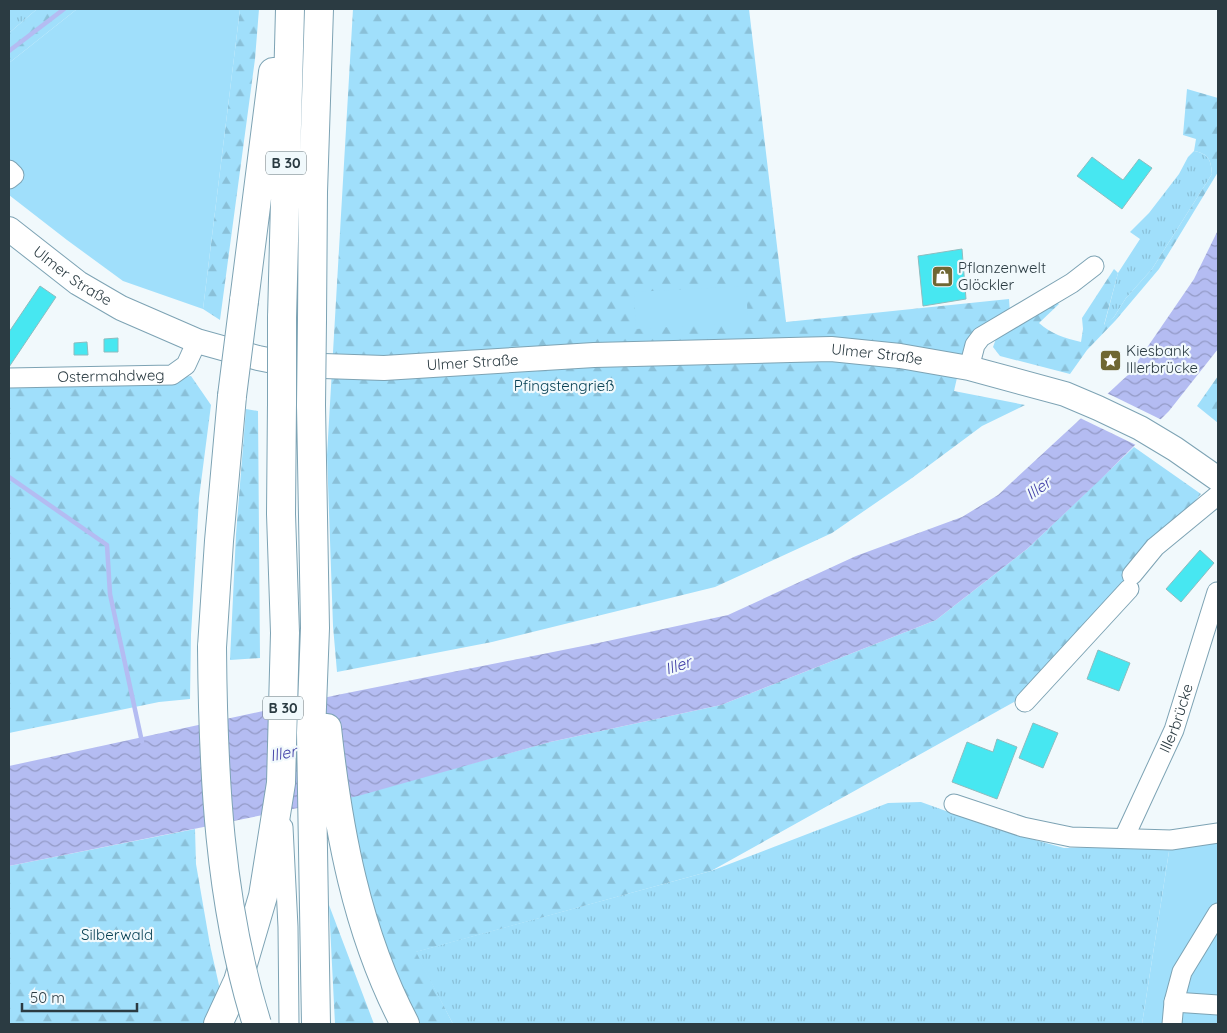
<svg xmlns="http://www.w3.org/2000/svg" width="1227" height="1033" viewBox="0 0 1227 1033" font-family="Quicksand,sans-serif">
<defs>
<pattern id="grass-tufts" width="24" height="20" patternUnits="userSpaceOnUse" patternTransform="scale(1.25)"><rect width="24" height="20" fill="#a0dffb"/><path d="M3 7l-1-3M5 7V3M7 7l1-3M15 17l-1-3M17 17v-4M19 17l1-3" fill="none" stroke="#8ac0d8"/></pattern>
<pattern id="forest-firs" width="22" height="20" patternUnits="userSpaceOnUse" patternTransform="scale(1.25)"><rect width="22" height="20" fill="#a0dffb"/><path d="M5 1l3.5 6h-7zM16 11l3.5 6h-7z" fill="#8ac0d8"/></pattern>
<pattern id="water-waves" width="16" height="10" patternUnits="userSpaceOnUse" patternTransform="scale(1.25)"><rect width="16" height="10" fill="#b4bcf2"/><path d="M0 5q4-4 8 0t8 0" fill="none" stroke="#939ac6"/></pattern>
</defs>
<rect width="100%" height="100%" fill="#f1f9fc"/>
<path fill="url(#grass-tufts)" d="M9 9H37L9 33Z
M1194 151C1209 154 1211 160 1212 174L1152 269 1126 298 1114 317 1104 326 1118 273 1140 239 1130 232 1149 213 1179 174 1188 157Z
M921 802 996 829 1064 848 1170 845 1142 1024H453L415 952 711 871 888 803Z"/>
<path fill="url(#forest-firs)" d="M37 9H77L9 63V33Z
M240 9H259L255 59 220 320 203 309Z
M353 9H749L786 322 1009 299 1010 313 971 335 964 347 954 391 1025 405 982 426 912 478 832 533 715 587 492 642 337 672 333 626 327 455Z
M1187 89 1218 98V172L1159 269 1115 321 1087 350 1070 374 1000 356 993 347 998 333 1050 298 1059 304 1039 323C1051 334 1065 338 1081 342L1083 329 1082 318 1114 269 1118 273 1104 325 1114 317 1126 298 1152 269 1212 174C1211 160 1209 154 1194 151L1196 139 1183 135Z
M191 376 211 405 199 498 191 635 190 699 159 702 9 733V381L161 379Z
M1218 376V423L1197 406Z
M246 409 258 411 260 658 230 660 236 534Z
M1134 447 1201 494 1060 658 1021 698 711 871 416 952 453 1024H419L387 959 363 890 346 798 550 742 721 705 936 620 1027 549Z
M195 829 196 864 210 945 223 1003 207 1024H9V866Z
M329 905 374 1024H335Z"/>
<path fill="#a0dffb" d="M77 9H240L203 309 123 281 67 240 9 195V63Z
M746 286 748 322 636 329 634 292Z
M1218 837V1024H1142L1170 845Z"/>
<path fill="url(#water-waves)" d="M1218 230V349L1169 411 1102 478 1027 549 936 620 721 705 550 742 358 796 9 866V766L337 695 603 642 728 615 856 556 962 517 998 495 1129 374 1194 279Z"/>
<path fill="#f1f9fc" d="M1106 393 1113 396 1164 421 1138 446 1080 418Z"/>
<g fill="none" stroke-linecap="round" stroke-linejoin="round">
<path stroke="#b4bcf2" stroke-width="4.5" d="M9 51 64 9
M9 477 107 545 110 594 142 742"/>
</g>
<path fill="#47e7f1" stroke="#8ebcbf" d="M1092 157 1123 180 1139 159 1152 168 1122 209 1077 176Z
M962 249 966 299 923 306 918 256Z
M40 286 56 297 9 367V332Z
M118 338V352H104V339Z
M87 342 88 355H74V343Z
M1200 550 1214 563 1181 602 1166 589Z
M1098 650 1130 663 1119 691 1087 679Z
M1033 723 1058 733 1043 768 1019 758Z
M997 739 1017 747 997 799 952 782 967 742 993 752Z"/>
<g fill="none" stroke-linecap="round" stroke-linejoin="round">
<defs>
<g id="minor">
<path d="M9 170 14 175 9 179"/>
<path d="M969 368 975 345 981 337 1072 283 1094 266"/>
<path id="s1" d="M9 378 172 375 186 365 197 341"/>
<path d="M1132 575 1155 547 1218 495"/>
<path d="M1025 702 1129 589"/>
<path d="M954 804 1023 827 1071 837 1171 840 1218 833"/>
<path d="M283 827 288 927 289 1024"/>
<path id="s2" d="M1124 838 1174 730 1217 592"/>
<path d="M1174 1002 1218 1005"/>
<path d="M1172 1024 1174 1002 1182 972 1218 913"/>
</g>
<g id="major">
<path id="s3" d="M9 229 78 283 121 308 197 341 258 358 293 365 384 368 594 355 790 350 831 349 900 356 969 368 1065 394 1098 408 1140 428 1175 449 1218 479"/>
</g>
<path id="highway" d="M244 301 273 72
M282 318 290 9
M312 320 313 192 319 9
M311 405 315 628 311 733 316 1024
M212 647 219 541 232 396
M327 728C338 830 357 933 405 1024
M218 1024 238 981 263 896 281 783 285 633 281 514 282 402"/>
</defs>
<use href="#minor" stroke="#7da3b4" stroke-width="21"/>
<use href="#major" stroke="#7da3b4" stroke-width="26"/>
<use href="#highway" stroke="#7da3b4" stroke-width="30"/>
<use href="#minor" stroke="#fff" stroke-width="19"/>
<use href="#major" stroke="#fff" stroke-width="24"/>
<use href="#highway" stroke="#fff" stroke-width="28"/>
<defs>
<path id="highway-bridge" d="M232 396 244 301
M282 402V318
M311 405 312 320
M212 647C213 773 219 903 257 1024"/>
</defs>
<use href="#highway-bridge" stroke="#7da3b4" stroke-width="30" stroke-linecap="butt"/>
<use href="#highway-bridge" stroke="#fff" stroke-width="28"/>
</g>
<defs>
<symbol id="shop-square" viewBox="-11 -11 22 22"><rect x="-9" y="-9" width="18" height="18" rx="4" fill="#706733" stroke="#f1f9fc"/><path d="M-5-2.5h2.3a2.7 3.5 0 0 1 5.4 0H5L5.5 6h-11ZM-1.5-2.5h3a1.5 2.3 0 0 0-3 0Z" fill="#fff"/></symbol>
<symbol id="sight-square" viewBox="-11 -11 22 22"><rect x="-9" y="-9" width="18" height="18" rx="4" fill="#706733" stroke="#f1f9fc"/><path d="M0-6L1.8-2.2L6-1.7L2.9 1.2L3.7 5.4L0 3.3L-3.7 5.4L-2.9 1.2L-6-1.7L-1.8-2.2Z" fill="#fff"/></symbol>
</defs>
<g fill-rule="evenodd">
<use href="#shop-square" x="930" y="264" width="25" height="25"/>
<use href="#sight-square" x="1098" y="348" width="25" height="25"/>
</g>
<g text-anchor="middle" stroke-width="4.5" stroke-linejoin="round" paint-order="stroke">
<g fill="#f1f9fc" stroke="#66747a" stroke-width="1">
<rect x="266" y="151.5" width="40" height="23" rx="4"/>
<rect x="263" y="696.5" width="40" height="23" rx="4"/>
</g>
<g font-size="14" font-weight="bold" fill="#2b3b42">
<text x="286" y="168">B 30</text>
<text x="283" y="713">B 30</text>
</g>
<g font-size="15" fill="#2b3b42" stroke="#f1f9fc" text-anchor="start">
<text x="958" y="273">Pflanzenwelt<tspan x="958" dy="17">Glöckler</tspan></text>
<text x="1126" y="356">Kiesbank<tspan x="1126" dy="17">Illerbrücke</tspan></text>
</g>
<g font-size="15" fill="#2b3b42" stroke="#f1f9fc">
<text dy="5" stroke="none"><textPath href="#s3" startOffset="79">Ulmer Straße</textPath></text>
<text dy="5" stroke="none"><textPath href="#s3" startOffset="904">Ulmer Straße</textPath></text>
<text dy="5" stroke="none"><textPath href="#s3" startOffset="499">Ulmer Straße</textPath></text>
<text dy="5" stroke="none"><textPath href="#s1" startOffset="102">Ostermahdweg</textPath></text>
<text dy="5" stroke="none"><textPath href="#s2" startOffset="131">Illerbrücke</textPath></text>
</g>
<g font-size="15" fill="#094255" stroke="#f1f9fc">
<text x="564" y="391">Pfingstengrieß</text>
<text x="117" y="940">Silberwald</text>
</g>
<g font-size="16" font-style="italic" fill="#4342a8" stroke="#f1f9fc">
<text transform="translate(1038 488) rotate(-36)" y="6">Iller</text>
<text transform="translate(678 665) rotate(-18)" y="6">Iller</text>
<text transform="translate(283 753) rotate(-12)" y="6">Iller</text>
</g>
</g>
<rect width="1227" height="1033" fill="none" stroke="#2b3b42" stroke-width="20"/>
<path d="M22 1003v8h115v-8" fill="none" stroke="#2b3b42" stroke-width="2.5"/>
<text x="30" y="1003" font-size="15" fill="#2b3b42" stroke="#f1f9fc" stroke-width="4" paint-order="stroke">50 m</text>
</svg>
